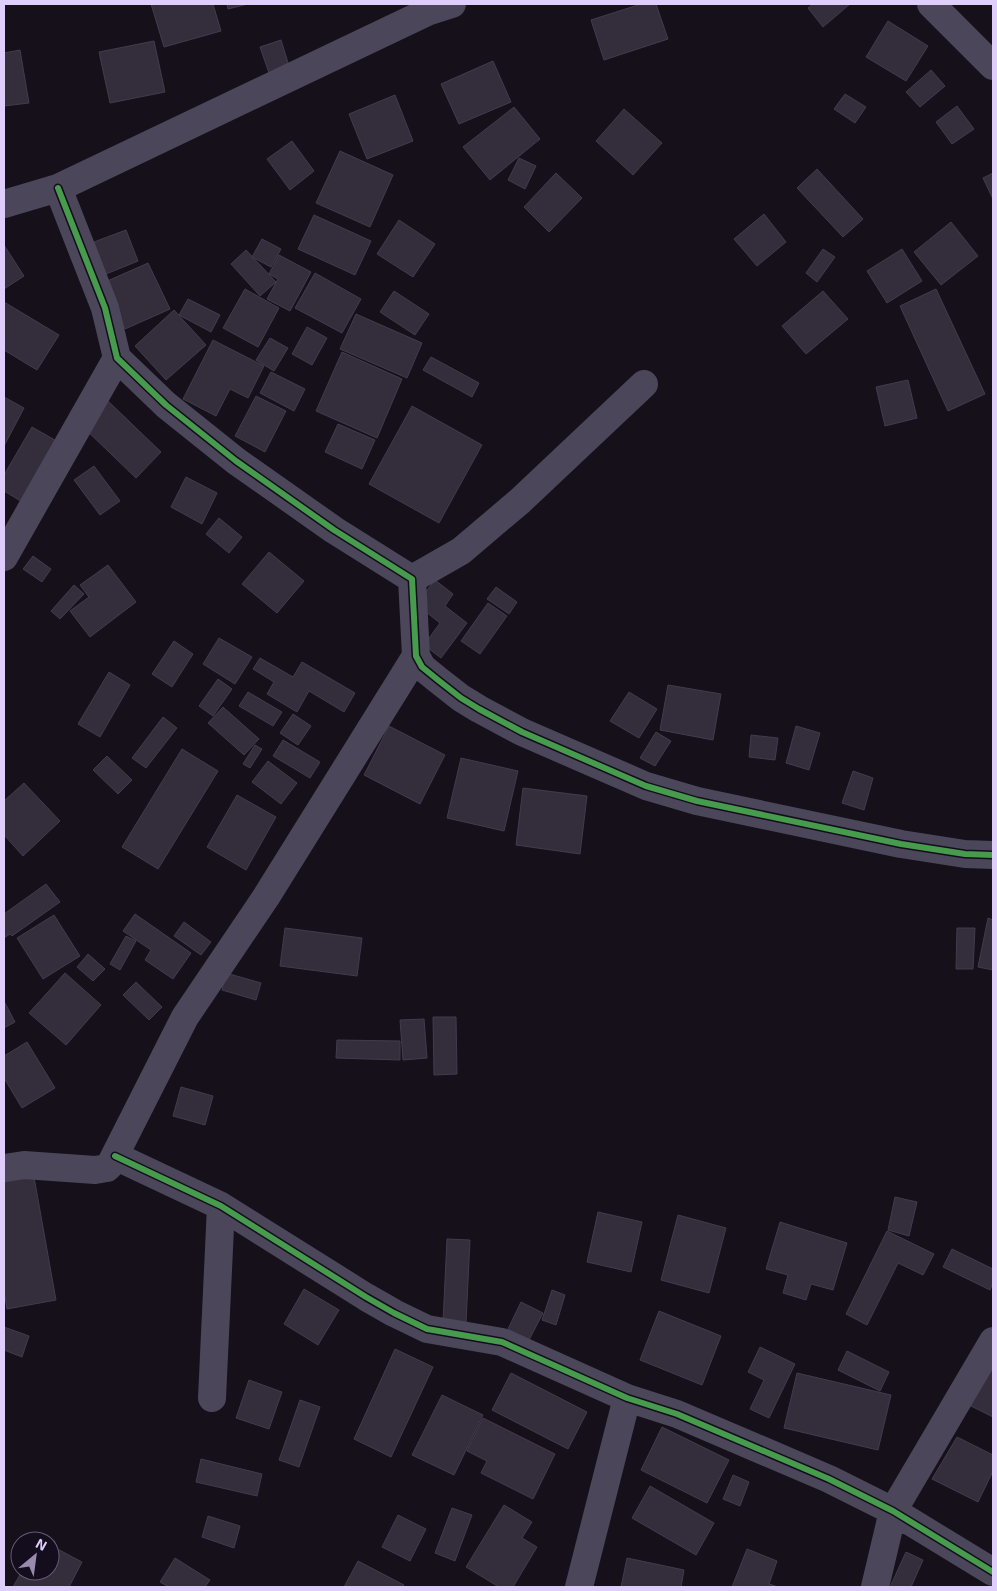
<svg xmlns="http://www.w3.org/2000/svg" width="997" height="1591" viewBox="0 0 997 1591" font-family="'Exo 2',sans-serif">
<rect width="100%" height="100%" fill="#15101a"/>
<path fill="#342e3c" stroke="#433b4d" d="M151 4H213L221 31 164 47Z
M227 4H248L228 9Z
M641 4H656L668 39 604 60 591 20Z
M813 4H850L823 27 808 8Z
M888 21 928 46 906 81 866 57Z
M281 40 289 66 269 73 260 47Z
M154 41 165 92 110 103 99 52Z
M20 50 29 103 4 106V53Z
M493 61 511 102 459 124 441 84Z
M931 70 945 86 920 107 906 92Z
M845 94 866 107 855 123 834 109Z
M395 95 413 141 367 159 349 114Z
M957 106 974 129 952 144 936 122Z
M514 107 540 139 490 180 463 147Z
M624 109 662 143 633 175 596 141Z
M292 141 314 171 290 190 267 159Z
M340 151 393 175 370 227 316 203Z
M519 158 536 166 525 189 508 180Z
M817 169 863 219 843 237 797 188Z
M556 173 582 198 549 232 524 207Z
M993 173V199L983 178Z
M764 214 786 242 757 266 734 239Z
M314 215 371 241 355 275 298 249Z
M399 220 435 244 413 277 377 254Z
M951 222 978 256 941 285 914 252Z
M126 230 138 261 106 274 94 242Z
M262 239 281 249 271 267 252 257Z
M4 245 24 276 4 289Z
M823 249 835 257 817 282 806 273Z
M902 249 922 281 887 303 867 271Z
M246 250 276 282 260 296 231 264Z
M279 255 311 272 290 311 267 299 278 279 269 274Z
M148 263 170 309 125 329 103 283Z
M315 273 361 299 342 333 295 308Z
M245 289 279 308 258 347 223 328Z
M936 289 985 394 948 411 900 306Z
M394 291 429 314 415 335 380 312Z
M823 291 848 319 806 354 782 326Z
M188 299 220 315 211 332 179 315Z
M4 302 59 335 37 370 4 350Z
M174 310 206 345 166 380 135 346Z
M356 314 422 343 407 378 340 349Z
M307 327 327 338 312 365 292 354Z
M270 338 288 348 274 371 256 360Z
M213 340 264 366 248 398 230 389 216 416 183 399Z
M342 352 402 379 377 438 316 411Z
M431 357 479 383 472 397 423 370Z
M271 372 305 389 294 411 260 393Z
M908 380 917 418 885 426 876 387Z
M256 396 286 411 265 452 235 436Z
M4 397 24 408 4 446Z
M108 401 161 452 136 478 83 427Z
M412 406 482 445 439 523 369 484Z
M338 424 375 440 362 469 325 452Z
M32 427 60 443 24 503 4 491V475Z
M94 466 120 501 100 515 74 480Z
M186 477 217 493 202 524 171 507Z
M219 518 242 537 229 553 206 534Z
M269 552 304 581 277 613 242 584Z
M33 556 51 569 42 582 23 569Z
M108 565 136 602 90 637 70 611 89 597 80 585Z
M435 580 453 594 445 606 467 623 441 658 424 645 440 623 416 604Z
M74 585 84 594 60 619 51 611Z
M496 587 517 602 509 614 487 599Z
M488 603 507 616 480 654 461 641Z
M219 638 252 657 235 684 203 664Z
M174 641 193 654 172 687 152 674Z
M260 658 293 677 302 662 355 693 344 712 309 691 297 712 267 694 274 682 253 669Z
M109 672 130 685 100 737 78 724Z
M218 679 232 689 213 716 199 706Z
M668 685 721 694 713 740 660 730Z
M248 692 282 712 273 726 239 706Z
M629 692 657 709 639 738 610 721Z
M223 707 259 739 244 755 208 723Z
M293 714 311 726 298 745 280 733Z
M163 717 177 728 146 768 132 758Z
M389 726 445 755 420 804 364 775Z
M796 726 820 733 809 770 786 763Z
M656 732 671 741 655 766 640 758Z
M751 735 778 738 775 760 749 757Z
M283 740 320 762 310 778 273 756Z
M255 745 262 749 250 768 243 764Z
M182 749 218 771 158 869 122 847Z
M107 756 132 780 118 794 93 770Z
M461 758 518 771 504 831 447 818Z
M268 761 297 783 281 804 252 782Z
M853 771 873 778 864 810 842 803Z
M24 783 60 821 23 856 4 835V801Z
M523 788 587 796 580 854 516 845Z
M237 795 276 817 246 870 207 847Z
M46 884 60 902 12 936 10 934 4 938V914Z
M135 914 191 953 173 979 145 960 151 950 123 931Z
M54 915 80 956 43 979 17 938Z
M988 918 993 920V970L978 967Z
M184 922 211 942 201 955 174 936Z
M285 928 362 938 357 976 280 966Z
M957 928H975L973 969H956Z
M126 936 136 941 120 970 110 964Z
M88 954 105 969 93 981 77 967Z
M65 973 101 1005 66 1045 29 1013Z
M226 973 261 983 256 1000 222 990Z
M136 982 162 1007 149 1020 123 995Z
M4 1001 15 1022 4 1028Z
M433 1017H456L457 1074 434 1075Z
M424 1019 427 1058 403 1060 400 1020Z
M337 1040 400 1041V1060L336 1058Z
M27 1042 55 1088 22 1108 4 1078V1056Z
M181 1087 213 1096 205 1125 173 1116Z
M34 1177 56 1300 7 1309 4 1290V1182Z
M895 1197 917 1202 909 1236 888 1230Z
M598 1212 642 1222 631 1272 587 1262Z
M678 1215 726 1228 709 1293 661 1280Z
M780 1222 847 1243 833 1290 811 1284 806 1300 783 1293 788 1275 766 1269Z
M887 1231 934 1254 923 1275 898 1263 867 1325 846 1314Z
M447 1239 470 1240 466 1323 443 1322Z
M952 1249 993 1269V1282L990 1290 943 1267Z
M304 1289 339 1310 318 1345 284 1324Z
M552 1290 565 1295 556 1325 542 1320Z
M521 1302 543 1313 529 1340 508 1329Z
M659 1311 721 1336 702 1385 640 1360Z
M4 1327 29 1336 22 1357 4 1350Z
M760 1347 795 1364 769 1418 750 1409 764 1380 748 1372Z
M395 1349 433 1367 391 1457 354 1439Z
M847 1351 889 1372 880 1391 838 1370Z
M985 1368 993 1372V1417L967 1404Z
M511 1373 587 1412 568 1449 492 1410Z
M797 1373 891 1395 878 1450 784 1428Z
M249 1380 282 1392 269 1429 236 1418Z
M442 1395 483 1415 454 1475 412 1455Z
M300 1400 320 1407 299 1467 279 1460Z
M483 1418 555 1454 533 1499 481 1473 487 1461 467 1451Z
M662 1427 729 1460 707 1503 641 1470Z
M957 1437 993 1455V1471L978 1502 932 1479Z
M201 1459 262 1474 257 1496 196 1482Z
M733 1475 749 1482 740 1506 723 1499Z
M650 1486 714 1523 696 1555 632 1518Z
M504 1505 532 1522 522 1538 537 1547 513 1587H499L466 1567Z
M452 1508 472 1515 455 1561 435 1553Z
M398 1515 426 1529 410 1561 382 1547Z
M208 1516 240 1526 234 1548 202 1537Z
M50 1545 82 1562 69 1587H13L22 1571H50Z
M747 1549 777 1561 769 1584 778 1587H732Z
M906 1552 923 1560 911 1587H890Z
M175 1558 210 1580 205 1587H169L160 1582Z
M627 1558 684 1570 681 1587H621Z
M358 1561 404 1585 403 1587H344Z"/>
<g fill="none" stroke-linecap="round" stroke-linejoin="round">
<path stroke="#4c465a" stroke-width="28" d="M931 4 993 66
M58 188 105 308 117 358 166 405 236 461 334 530 412 579 416 656 422 667 438 680 461 698 479 709 522 732 646 786 697 801 901 844 965 854 993 855
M4 204 58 188 427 12 452 4
M4 557 117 358
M412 579 461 551 520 501 644 384
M115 1156 221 1206 366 1297 394 1313 427 1329 502 1342 627 1398 677 1414 829 1479 893 1511 993 1572
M4 1168 24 1165 95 1170 107 1168 110 1165 185 1017 266 897 416 656
M212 1398 221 1206
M579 1587 627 1398
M875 1587 893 1511 993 1341"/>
<defs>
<path id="cycleway" d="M58 188 105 308 117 358 166 405 236 461 334 530 412 579 416 656 422 667 438 680 461 698 479 709 522 732 646 786 697 801 901 844 965 854 993 855
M115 1156 221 1206 366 1297 394 1313 427 1329 502 1342 627 1398 677 1414 829 1479 893 1511 993 1572"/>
</defs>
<use href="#cycleway" stroke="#140d1d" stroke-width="9"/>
<use href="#cycleway" stroke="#469c4c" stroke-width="6"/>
</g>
<rect width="997" height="1591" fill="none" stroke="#dfcdfc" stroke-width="10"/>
<g transform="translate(35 1556) rotate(29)"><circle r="24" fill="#140d1d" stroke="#655a76"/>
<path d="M0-4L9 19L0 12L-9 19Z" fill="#988bad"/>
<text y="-8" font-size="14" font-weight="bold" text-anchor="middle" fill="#dfcdfc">N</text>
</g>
</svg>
